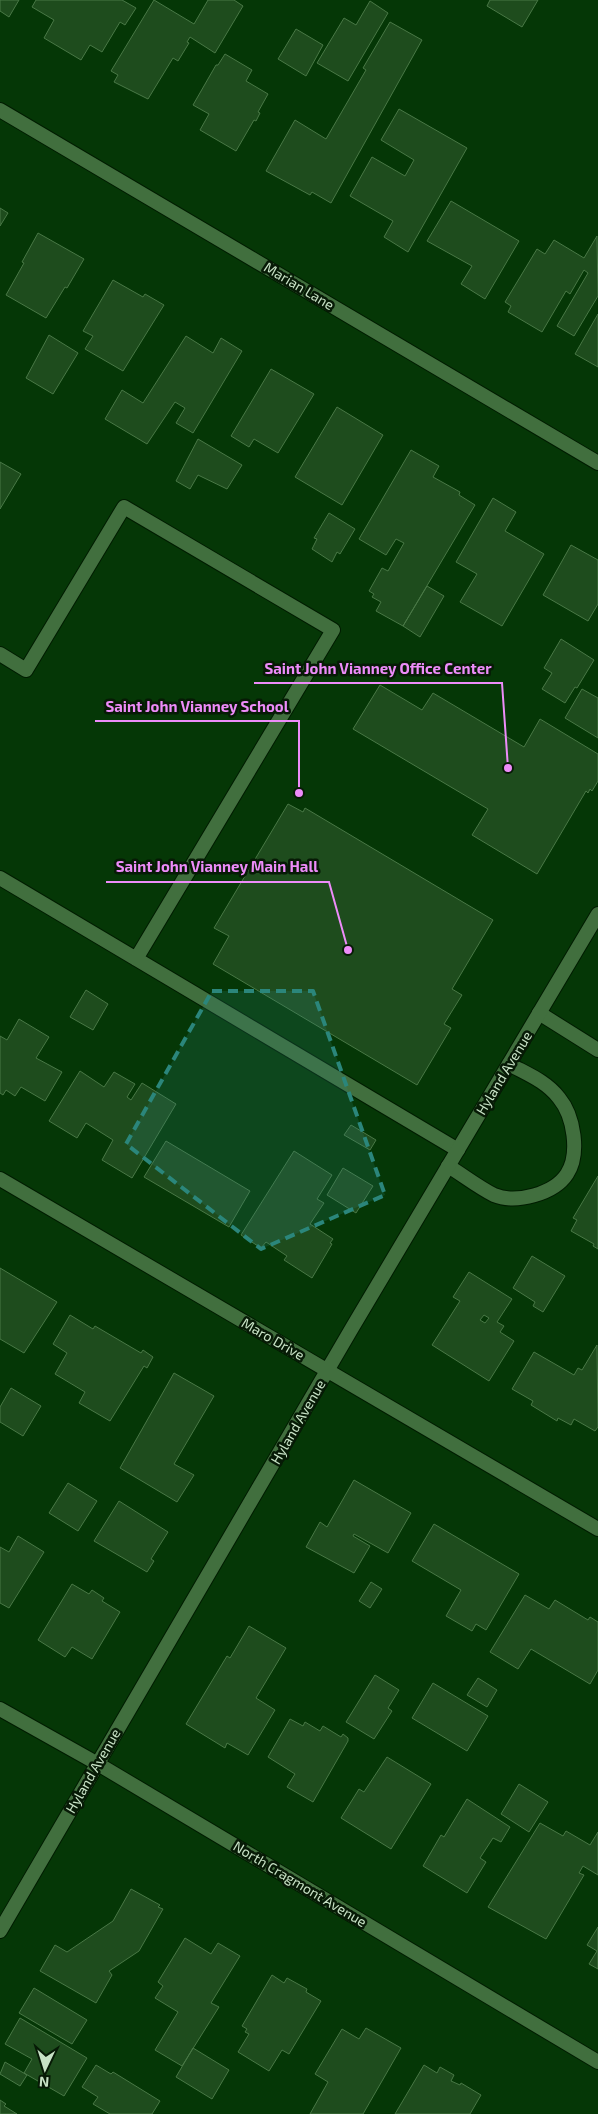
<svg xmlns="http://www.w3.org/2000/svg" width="598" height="2114" viewBox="0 0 598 2114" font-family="'Exo 2',sans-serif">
<rect width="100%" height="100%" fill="#053706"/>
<path fill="#1e4c1d" stroke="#497846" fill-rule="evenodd" d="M0 0H19L9 17 0 11Z
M36 0H122L136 8 125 25 120 22 102 52 90 45 81 60 44 38 54 20 32 7Z
M154 0 194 24 208 0H234L243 6 215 53 190 37 187 42 189 43 178 61 173 58 148 99 114 82 118 75 111 71Z
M490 0H538L522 27 487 6Z
M370 1 388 13 348 81 317 63 344 18 356 25Z
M390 22 422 40 331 203 312 192 310 195 266 171 295 120 326 139 366 70 363 68Z
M296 29 323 45 306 76 278 59Z
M225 54 252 70 246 81 268 94 258 112 260 113 256 121 254 120 236 151 200 130 209 114 193 105 216 65H218Z
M399 109 467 148 408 252 384 237 393 221 350 196 372 157 405 176 414 160 381 140Z
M451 201 519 241 485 299 461 284 472 266 427 241Z
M0 208 8 213 0 226Z
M38 233 84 259 67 288 65 287 46 318 6 295 24 263 22 262Z
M597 236 598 296 574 336 557 326 588 273 584 270 570 294 566 291 542 332 508 312 511 306 505 302 537 249 545 254 554 240 584 258Z
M113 280 143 297 145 294 164 305 123 371 85 349 93 336 83 331Z
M598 314V367L575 354Z
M49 335 78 353 53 394 26 378Z
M186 336 213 353 221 338 242 351 193 433 176 423 185 408 175 402 147 444 105 419 122 390 143 403Z
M271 369 314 394 278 453 254 439 249 447 231 436Z
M337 407 383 435 342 505 295 477Z
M198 439 242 465 227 489 198 475 190 489 176 481Z
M411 450 439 466 433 477 460 492 459 495 475 505 403 626 376 611 381 602 372 597 374 594 369 591 382 568 388 571 404 543 396 539 386 555 359 539Z
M0 462 21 474 0 509Z
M493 498 516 512 505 531 544 554 502 626 460 602 477 574 456 562Z
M329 513 355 529 340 554 337 552 332 562 312 549 317 539 314 538Z
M571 545 598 560V604L588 621 543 595Z
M427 586 444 596 420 637 403 626Z
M561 639 594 660 577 688 575 687 565 703 542 689 552 673 544 668Z
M380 685 422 710 433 693 524 747 540 719 598 754V781L592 791 590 789 588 793 586 791 537 874 472 835 488 809 353 729Z
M582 689 598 698V738L565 718Z
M288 804 303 812 305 808 493 920 452 989 462 995 444 1024 451 1028 417 1085 213 964 229 936 214 928Z
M86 990 108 1004 93 1030 70 1017Z
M19 1019 49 1037 36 1058 62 1072 45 1101 21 1087 15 1096 6 1090 3 1095 0 1093V1036L7 1040Z
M80 1071 104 1087 114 1072 135 1084 127 1097 131 1100 142 1083 176 1104 132 1178 102 1160 113 1140 86 1123 77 1138 49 1121Z
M351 1125 376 1140 370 1150 344 1135Z
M166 1141 250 1191 229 1227 144 1177Z
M294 1151 332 1175 317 1199 324 1203 310 1224 333 1239 330 1243 332 1244 312 1278 284 1260 287 1256 266 1242 261 1248 241 1235Z
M343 1168 373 1186 356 1213 327 1195Z
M598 1176V1249L593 1246 594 1244 571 1231 577 1220 573 1218Z
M532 1256 565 1276 543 1312 533 1306 535 1302 513 1288Z
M0 1268 57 1302 24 1353 0 1339Z
M469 1272 512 1299 497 1322 504 1326 500 1332 514 1341 489 1381 432 1345 460 1301 453 1297ZM484 1315 489 1318 485 1323 480 1320Z
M70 1315 93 1329 95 1326 141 1353 143 1350 153 1357 147 1368 144 1366 110 1421 79 1403 85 1392 55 1374 67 1353 53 1344Z
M597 1345 598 1427 595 1431 574 1419 571 1425 558 1418 557 1421 531 1405 533 1401 512 1389 534 1352 574 1375 578 1368 582 1370Z
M174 1373 214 1396 174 1464 194 1475 177 1502 120 1468Z
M11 1388 41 1406 23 1436 0 1422V1407Z
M354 1480 411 1513 388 1553 354 1534 353 1536 370 1546 354 1573 306 1547 320 1522 327 1527Z
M68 1483 97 1501 78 1531 49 1513Z
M119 1501 168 1532 151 1559 154 1561 147 1572 94 1541Z
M434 1524 519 1574 486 1630 476 1624 472 1631 446 1616 461 1590 412 1561Z
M18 1536 44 1552 9 1608 0 1603V1547L9 1552Z
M371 1582 382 1589 370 1608 359 1601Z
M72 1584 89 1594 92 1590 104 1598 102 1601 120 1612 92 1659 72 1647 65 1657 38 1640Z
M525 1595 549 1609 555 1600 588 1620 590 1617 598 1622V1670L590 1684 531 1649 518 1669 490 1652Z
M249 1626 286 1648 256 1698 275 1710 248 1755 227 1743 225 1748 186 1724 227 1656 230 1658Z
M375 1675 399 1690 388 1708 392 1711 374 1739 346 1722Z
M478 1678 497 1690 487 1707 467 1695Z
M433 1683 488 1716 467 1751 412 1718Z
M290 1719 303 1726 305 1722 320 1731 323 1726 341 1737 343 1734 348 1738V1741L313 1802 287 1787 295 1774 268 1757Z
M387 1757 431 1784 391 1849 341 1818 359 1789 364 1792Z
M519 1784 548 1802 529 1832 501 1814Z
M467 1799 510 1827 501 1842 493 1838 480 1858 486 1862 467 1893 423 1866 441 1835 444 1837Z
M540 1823 563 1836 566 1831 590 1845 598 1832V1875L583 1866 579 1873 584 1875 546 1939 488 1907Z
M131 1889 160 1905 158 1907 163 1909 139 1951 109 1971 112 1975 96 2003 40 1971 55 1945 67 1952 113 1921Z
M598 1927V1969L589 1964 597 1951 587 1945Z
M185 1938 211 1954 218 1943 240 1956 211 2003 219 2007 182 2066 155 2050 178 2012 155 1998 163 1986 158 1982Z
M272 1975 284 1983 287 1978 307 1989 306 1992 321 2001 289 2054 282 2050 269 2071 238 2052 249 2034 245 2032 247 2029 242 2026Z
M34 1988 87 2020 72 2044 19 2013Z
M20 2018 87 2058 64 2096 24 2073 32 2059 5 2044Z
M366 2028 401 2048 363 2114H310L328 2082 315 2074 342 2029 359 2039Z
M193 2048 229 2070 212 2099 176 2077Z
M5 2062 27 2075 20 2086 0 2074Z
M96 2065 111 2074 113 2072 160 2101 152 2114H110L93 2104 98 2097 82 2087Z
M424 2065 437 2073 440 2067 454 2075 451 2081 460 2085 461 2083 481 2095 470 2114H395Z
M0 2100 6 2104 4 2106 17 2114H0Z"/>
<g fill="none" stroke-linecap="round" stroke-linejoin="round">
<defs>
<path id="service" d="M0 654 26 670 124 507 333 630 136 959
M0 878 458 1150
M539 1013 598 1050
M448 1166C463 1175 478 1187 494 1195 516 1204 554 1194 567 1174 580 1154 574 1116 559 1098 546 1081 527 1074 509 1064"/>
<path id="minor" d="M0 110 598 463
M0 1179 598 1529
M0 1709 98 1764 598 2062
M0 1931 352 1328 598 914"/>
</defs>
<use href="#service" stroke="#001c00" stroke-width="16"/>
<use href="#minor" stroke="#001c00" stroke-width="16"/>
<use href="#service" stroke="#416f3e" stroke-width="14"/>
<use href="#minor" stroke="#416f3e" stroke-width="14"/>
</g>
<path fill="#2b867b" fill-opacity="0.2" stroke="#2b867b" stroke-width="4" stroke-dasharray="10 6" stroke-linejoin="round" d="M212 991H313L385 1195 261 1249 126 1144Z"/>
<g text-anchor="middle" stroke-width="5" stroke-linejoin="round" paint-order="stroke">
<g font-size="14" fill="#c8e2c6" stroke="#071a06">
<text transform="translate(299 286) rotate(31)" y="5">Marian Lane</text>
<text transform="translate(504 1073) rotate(-59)" y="5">Hyland Avenue</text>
<text transform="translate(273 1339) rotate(30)" y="5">Maro Drive</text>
<text transform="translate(298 1422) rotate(-60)" y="5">Hyland Avenue</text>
<text transform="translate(93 1771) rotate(-60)" y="5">Hyland Avenue</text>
<text transform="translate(300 1884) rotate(31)" y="5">North Cragmont Avenue</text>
</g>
</g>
<path fill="none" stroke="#ed8cf9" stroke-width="2" d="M508 768L502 683H254M299 793L299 721H95M348 950L329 882H106"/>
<g fill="#ed8cf9" stroke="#071a06" stroke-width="2">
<circle cx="508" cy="768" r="5"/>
<circle cx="299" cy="793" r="5"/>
<circle cx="348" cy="950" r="5"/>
</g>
<g font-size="15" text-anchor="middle" font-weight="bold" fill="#ed8cf9" stroke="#071a06" stroke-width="5" stroke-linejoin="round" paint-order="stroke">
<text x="378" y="674">Saint John Vianney Office Center</text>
<text x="197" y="712">Saint John Vianney School</text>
<text x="217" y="872">Saint John Vianney Main Hall</text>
</g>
<g transform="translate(45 2069) rotate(184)" stroke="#071a06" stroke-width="4" paint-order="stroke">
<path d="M0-4L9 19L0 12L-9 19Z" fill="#c8e2c6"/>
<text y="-8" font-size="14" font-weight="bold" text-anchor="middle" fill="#c8e2c6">N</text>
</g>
</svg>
